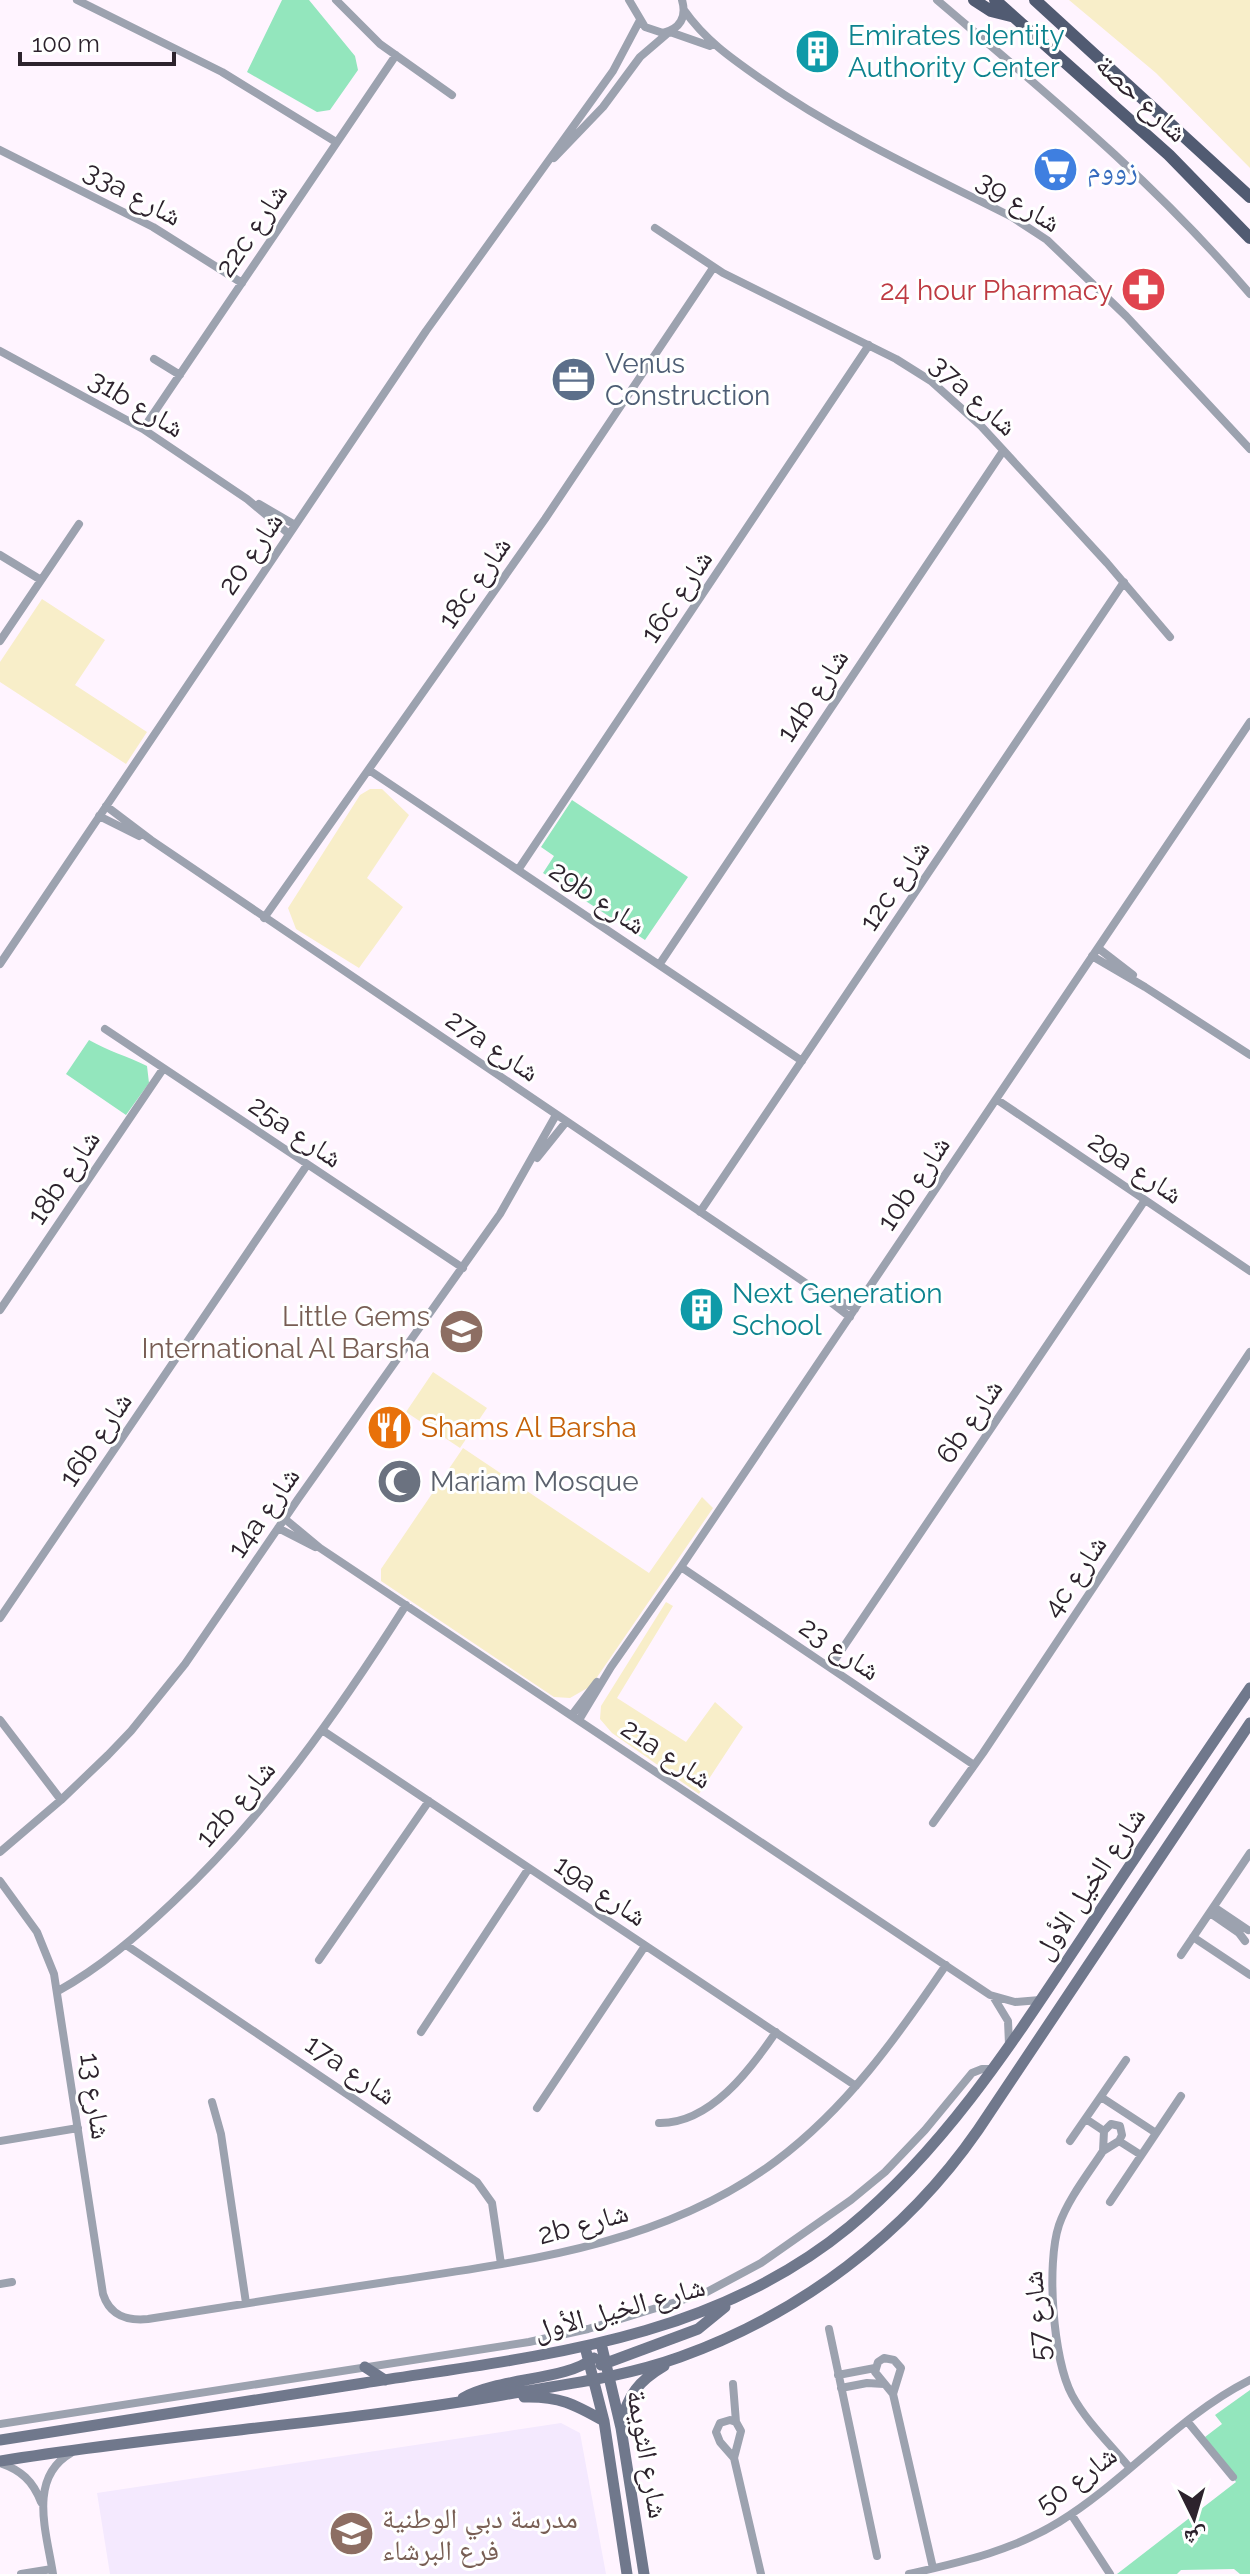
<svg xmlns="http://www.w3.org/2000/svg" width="1250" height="2574" viewBox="0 0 1250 2574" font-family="Raleway,'Noto Naskh Arabic',sans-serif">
<rect width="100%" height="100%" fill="#fff4ff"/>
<path fill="#f4e9fe" d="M561 2423 580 2433 606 2574H110L97 2493Z"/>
<path fill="#93e6bd" d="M282 0H309L355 56 358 70 330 110 317 112 247 72Z
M572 800 688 877 645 940 543 873 554 856 541 847Z
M89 1040C108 1051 127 1056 147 1066L149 1083 126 1115 66 1074Z
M1250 2390V2574H1240L1234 2569 1181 2570 1177 2574H1117L1236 2482 1205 2437 1222 2424 1215 2415Z"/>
<path fill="#f8eec9" d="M1069 0H1250V168L1156 73Z
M42 599 105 640 75 685 147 732 126 764 0 682V662Z
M370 789H382L409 815 367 878 403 907 359 968 296 929 288 908 360 795Z
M433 1372 487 1408 460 1448 406 1412Z
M463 1448 649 1573 702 1497 713 1508 591 1686 570 1698 554 1697 381 1581V1569Z
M666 1602 673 1606 617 1698 686 1742 715 1702 743 1727 699 1794 612 1733 600 1719 601 1706Z"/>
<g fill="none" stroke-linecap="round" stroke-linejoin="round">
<path stroke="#9ca2af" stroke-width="8" d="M77 0 222 72 336 142
M336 0 380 44 452 95
M629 0 645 27 663 33C680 29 687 17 682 0
M937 0C1046 93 1157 184 1250 294
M684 10C705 40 731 58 761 79 839 134 927 174 1012 217L1047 240 1126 316 1250 449
M670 32 710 46
M0 150 153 227 242 283
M554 158 603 107 640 57 668 33
M655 228 723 273 896 359 931 381 981 426 1107 563 1170 637
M0 351 143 429 247 499 289 534
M154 359 180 375
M143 429 396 55
M259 504 295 525
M0 555 41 580
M0 641 79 524
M369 770 802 1061
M106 806 151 840 810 1286 850 1317
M99 816 139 836
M518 870 869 345
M264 918 545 519 713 268
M1098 948 1133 975
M1092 956 1145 987 1250 1055
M0 964 426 331 613 71 640 20
M659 965 1003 451
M105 1029 463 1268
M996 1099 1250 1271
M537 1158 566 1122
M700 1212 1124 582
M825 1293 855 1309
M0 1310 163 1069
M285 1519 320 1548 990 1995 1015 2002 1040 2000
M278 1528 315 1547
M681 1567 974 1765
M0 1618 307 1165
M830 1667 1145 1200
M572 1715 597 1682
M0 1720 61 1800
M579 1720 611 1667 681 1567 1250 722
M322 1730 856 2086
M933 1823 983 1753 1250 1352
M0 1852 61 1800 108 1755 131 1731 185 1664 298 1499 500 1214 556 1115
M0 1881 37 1932 54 1974 103 2294C110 2316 127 2321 148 2319 230 2306 311 2293 393 2281 527 2261 665 2244 776 2161 847 2108 897 2037 946 1965
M1214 1907 1248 1930
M1210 1913 1239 1933 1245 1941
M1193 1937 1250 1975
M126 1945 477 2182 492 2203 501 2264
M1181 1955 1250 1853
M319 1960 429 1801
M58 1991C101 1967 137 1936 173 1902 266 1815 338 1712 406 1605
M994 1998 1008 2021 1009 2044
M421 2032 529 1868
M1101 2097 1156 2133
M212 2102 221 2134 246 2303
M537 2108 645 1946
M1086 2119 1104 2131
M659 2123C710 2124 750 2070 776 2032
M1111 2124 1120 2126 1122 2135 1119 2141 1103 2151 1104 2131Z
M0 2141 78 2128
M1070 2141 1126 2060
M1119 2141 1141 2155
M1103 2151C1088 2174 1068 2199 1059 2225 1046 2264 1053 2359 1072 2395 1086 2421 1110 2444 1129 2467
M1110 2202 1181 2096
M0 2284 12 2282
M829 2329 877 2556
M884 2358 894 2360 901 2368 893 2394 875 2372 878 2362Z
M838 2375 875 2368
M733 2384 736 2422
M841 2388 867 2383 884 2384
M893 2394 933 2568
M730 2420 736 2422 741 2431 734 2458 720 2442 716 2432 720 2423Z
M1187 2421 1233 2477
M0 2424 529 2342 588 2329 705 2293 761 2263 851 2200 885 2172 925 2130 972 2073 982 2069H992
M734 2458 761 2574
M0 2463C21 2470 33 2481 41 2502
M1071 2514 1110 2574
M21 2574 52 2569
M53 2574C47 2534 27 2478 71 2453
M909 2574C961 2562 1012 2551 1059 2522 1126 2481 1178 2416 1250 2380"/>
<path stroke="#70788c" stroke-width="11" d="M601 2343 621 2428 644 2574
M585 2347 604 2421 627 2574
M601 2365 698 2329 725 2307
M365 2367 385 2380
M524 2397C559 2396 574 2404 604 2421
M463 2398C501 2377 565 2381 594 2358
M622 2424C626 2396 640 2380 664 2366
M0 2440C121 2421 243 2402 364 2383 536 2356 709 2342 849 2227 946 2147 1015 2039 1084 1935 1138 1852 1194 1770 1250 1688
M0 2461C165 2434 332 2424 497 2396 558 2385 622 2378 680 2357 800 2314 906 2234 978 2130L1250 1723"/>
<path stroke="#515b72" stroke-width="12" d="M974 0 991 11 1011 16
M995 0 1169 155 1250 238
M1035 0 1250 197"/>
</g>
<defs>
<symbol id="building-disc" viewBox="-11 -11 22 22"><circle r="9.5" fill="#0f9aa8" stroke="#fff"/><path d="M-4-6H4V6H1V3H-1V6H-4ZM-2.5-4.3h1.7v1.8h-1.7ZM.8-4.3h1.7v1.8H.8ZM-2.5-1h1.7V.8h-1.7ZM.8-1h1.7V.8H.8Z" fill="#fff"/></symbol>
<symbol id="supermarket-disc" viewBox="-11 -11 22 22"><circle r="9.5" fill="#3f7fe0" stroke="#fff"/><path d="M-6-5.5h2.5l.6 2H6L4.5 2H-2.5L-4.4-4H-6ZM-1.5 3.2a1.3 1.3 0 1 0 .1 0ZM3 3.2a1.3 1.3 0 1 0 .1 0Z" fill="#fff"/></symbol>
<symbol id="pharmacy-disc" viewBox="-11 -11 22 22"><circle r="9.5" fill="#e0444e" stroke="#fff"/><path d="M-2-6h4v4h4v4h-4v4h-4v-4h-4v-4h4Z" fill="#fff"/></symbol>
<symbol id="office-disc" viewBox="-11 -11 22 22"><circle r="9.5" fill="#5c6f8a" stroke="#fff"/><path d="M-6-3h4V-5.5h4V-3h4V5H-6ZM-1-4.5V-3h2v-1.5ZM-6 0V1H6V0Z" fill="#fff"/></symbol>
<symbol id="school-disc" viewBox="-11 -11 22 22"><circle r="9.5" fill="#8d6e63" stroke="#fff"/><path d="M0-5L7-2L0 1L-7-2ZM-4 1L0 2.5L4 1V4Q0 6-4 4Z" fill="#fff"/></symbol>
<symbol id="restaurant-disc" viewBox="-11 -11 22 22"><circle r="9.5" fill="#e8710a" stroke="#fff"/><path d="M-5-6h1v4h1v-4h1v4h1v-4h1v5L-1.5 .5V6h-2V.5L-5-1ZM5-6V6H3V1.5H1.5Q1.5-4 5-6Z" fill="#fff"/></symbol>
<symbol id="mosque-disc" viewBox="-11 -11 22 22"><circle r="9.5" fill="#6b7280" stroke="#fff"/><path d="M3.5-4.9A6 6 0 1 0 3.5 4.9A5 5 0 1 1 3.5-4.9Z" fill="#fff"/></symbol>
</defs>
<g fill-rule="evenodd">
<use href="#building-disc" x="792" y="26" width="51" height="51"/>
<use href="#supermarket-disc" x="1030" y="144" width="51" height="51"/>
<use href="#pharmacy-disc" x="1118" y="264" width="51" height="51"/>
<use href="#office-disc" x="548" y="354" width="51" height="51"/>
<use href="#building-disc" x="676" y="1284" width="51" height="51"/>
<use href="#school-disc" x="436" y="1306" width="51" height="51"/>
<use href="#restaurant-disc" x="364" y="1402" width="51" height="51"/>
<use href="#mosque-disc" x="374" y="1456" width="51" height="51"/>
<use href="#school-disc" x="326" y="2508" width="51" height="51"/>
</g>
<g text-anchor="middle" stroke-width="6" stroke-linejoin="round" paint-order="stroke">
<g font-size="28" fill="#0d838f" stroke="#fff" text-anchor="start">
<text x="848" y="45">Emirates Identity<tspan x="848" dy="32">Authority Center</tspan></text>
<text x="732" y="1303">Next Generation<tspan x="732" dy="32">School</tspan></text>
</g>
<g font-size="28" fill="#2d232d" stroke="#fff">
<text transform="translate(1142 98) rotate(43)" y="10">شارع حصة</text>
<text transform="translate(133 193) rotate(28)" y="10">33a شارع</text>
<text transform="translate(1019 201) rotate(31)" y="10">شارع 39</text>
<text transform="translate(251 230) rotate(-56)" y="10">22c شارع</text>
<text transform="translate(974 395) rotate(42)" y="10">37a شارع</text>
<text transform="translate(137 403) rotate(31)" y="10">31b شارع</text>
<text transform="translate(250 553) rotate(-56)" y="10">شارع 20</text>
<text transform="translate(474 582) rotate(-55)" y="10">18c شارع</text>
<text transform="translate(676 596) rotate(-56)" y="10">16c شارع</text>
<text transform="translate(812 695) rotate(-56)" y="10">14b شارع</text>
<text transform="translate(894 885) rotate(-56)" y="10">12c شارع</text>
<text transform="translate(598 897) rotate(34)" y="10">29b شارع</text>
<text transform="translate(493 1045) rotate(34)" y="10">27a شارع</text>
<text transform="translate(296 1131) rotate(34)" y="10">25a شارع</text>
<text transform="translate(1136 1167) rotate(34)" y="10">29a شارع</text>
<text transform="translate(63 1177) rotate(-56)" y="10">18b شارع</text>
<text transform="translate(913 1183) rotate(-56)" y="10">10b شارع</text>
<text transform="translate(969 1421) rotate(-56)" y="10">6b شارع</text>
<text transform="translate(95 1439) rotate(-56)" y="10">16b شارع</text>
<text transform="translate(263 1512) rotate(-55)" y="10">14a شارع</text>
<text transform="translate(1074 1576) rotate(-56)" y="10">4c شارع</text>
<text transform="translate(840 1648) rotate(34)" y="10">شارع 23</text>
<text transform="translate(667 1753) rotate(34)" y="10">21a شارع</text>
<text transform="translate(235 1803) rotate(-49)" y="10">12b شارع</text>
<text transform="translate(1089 1883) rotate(-56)" y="10">شارع الخيل الأول</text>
<text transform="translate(601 1890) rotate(34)" y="10">19a شارع</text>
<text transform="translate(351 2069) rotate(34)" y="10">17a شارع</text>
<text transform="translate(96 2096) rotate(82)" y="10">شارع 13</text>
<text transform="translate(583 2223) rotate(-15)" y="10">2b شارع</text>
<text transform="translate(619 2308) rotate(-15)" y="10">شارع الخيل الأول</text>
<text transform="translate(1036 2316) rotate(-95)" y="10">شارع 57</text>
<text transform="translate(648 2454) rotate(80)" y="10">شارع الثويمة</text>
<text transform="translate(1076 2479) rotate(-37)" y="10">شارع 50</text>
</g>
<g font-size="28" fill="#366cbe" stroke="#fff" text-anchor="start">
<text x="1087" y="179">زووم</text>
</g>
<g font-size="28" fill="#be3a42" stroke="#fff" text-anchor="end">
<text x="1113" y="300">24 hour Pharmacy</text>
</g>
<g font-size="28" fill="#4e5e75" stroke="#fff" text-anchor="start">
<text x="605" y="373">Venus<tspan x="605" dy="32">Construction</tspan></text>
</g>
<g font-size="28" fill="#785e54" stroke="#fff" text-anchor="end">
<text x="430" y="1326">Little Gems<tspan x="430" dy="32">International Al Barsha</tspan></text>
<text x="382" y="2528" text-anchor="start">مدرسة دبي الوطنية<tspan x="382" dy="32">فرع البرشاء</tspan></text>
</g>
<g font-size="28" fill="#c56008" stroke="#fff" text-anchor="start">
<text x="421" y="1437">Shams Al Barsha</text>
</g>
<g font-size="28" fill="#5b616d" stroke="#fff" text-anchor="start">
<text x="430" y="1491">Mariam Mosque</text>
</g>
</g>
<g transform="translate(1194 2518) rotate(175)" stroke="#ffffff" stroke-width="6" paint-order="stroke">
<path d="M0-6L14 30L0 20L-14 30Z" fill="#2d232d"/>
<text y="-12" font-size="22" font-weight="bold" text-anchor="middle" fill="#2d232d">ش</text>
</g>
<path d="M20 52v12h154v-12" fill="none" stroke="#2d232d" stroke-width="4"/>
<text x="32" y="52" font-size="24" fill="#2d232d" stroke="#ffffff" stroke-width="6" paint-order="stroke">100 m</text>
</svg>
